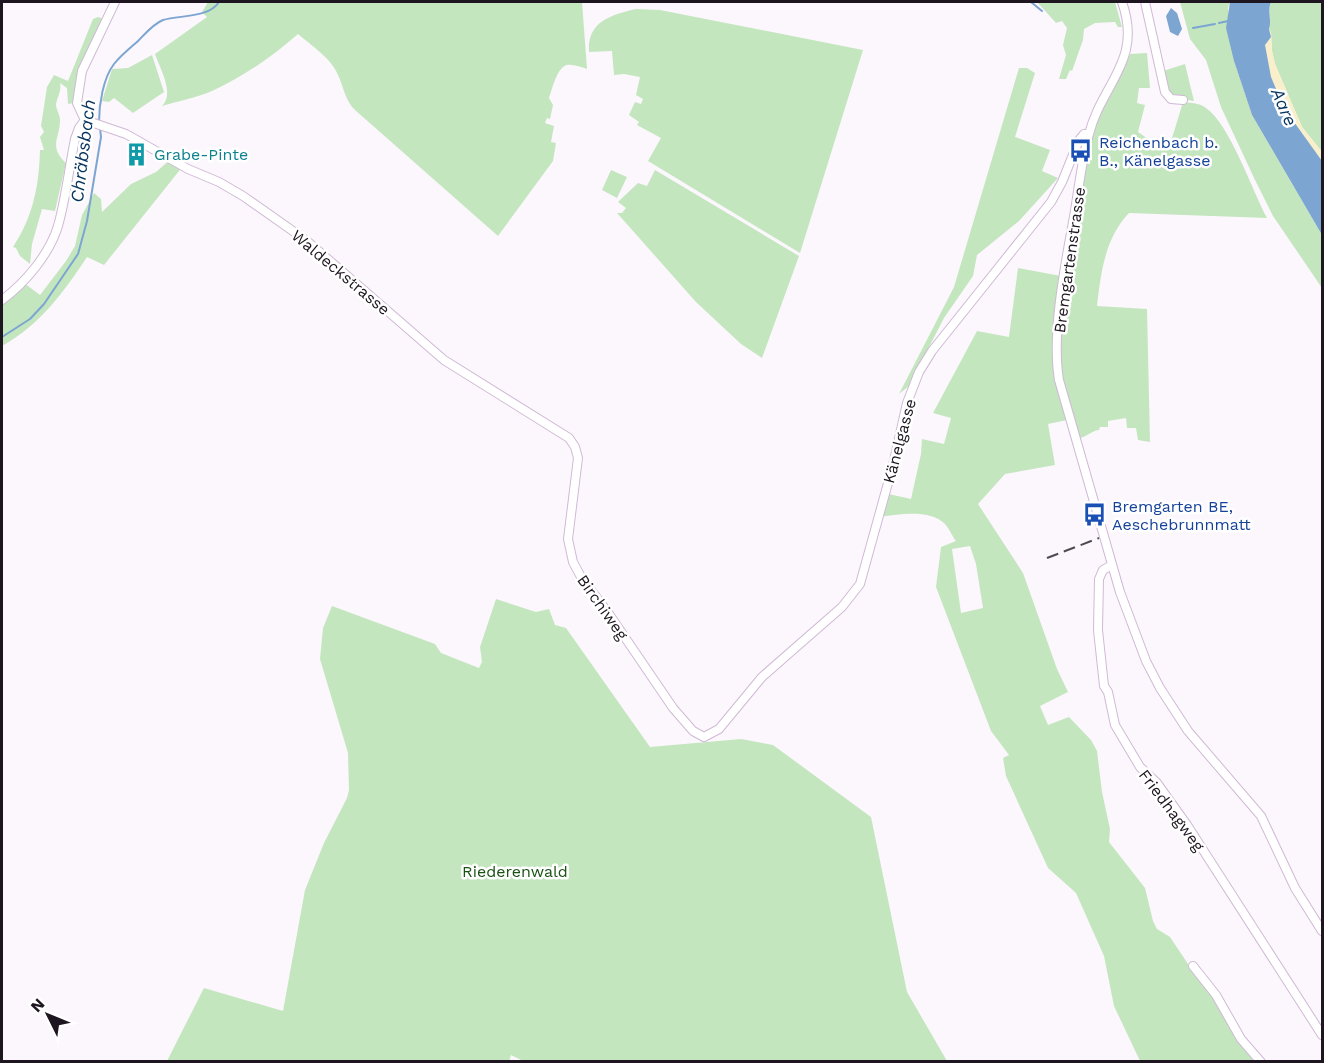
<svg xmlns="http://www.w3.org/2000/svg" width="1324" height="1063" viewBox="0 0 1324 1063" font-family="'Work Sans',sans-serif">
<rect width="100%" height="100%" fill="#fcf7fd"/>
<path fill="#c4e6bf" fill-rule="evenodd" d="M208 2H582L587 69C581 67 573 64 567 65 557 67 552 90 549 98L553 105 550 119 547 118 545 123 554 126 551 142 556 143 553 161 498 236 355 110C345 100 344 88 338 75 331 58 312 46 298 34 273 56 243 77 212 91 196 98 178 101 162 106 175 93 160 69 155 54L207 17 202 12Z
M1037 2H1115L1122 27H1118L1115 22 1095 23 1084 29 1083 40 1072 71 1070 70 1066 79H1059L1066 55 1063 45 1067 28 1062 21 1056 23Z
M1180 2H1230L1228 8 1234 61 1252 115 1322 235V288L1273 216 1255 180 1221 107 1206 60 1190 39Z
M1271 2H1322V152L1302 127 1275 64 1272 51 1271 33 1269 28C1272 21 1267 10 1271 2Z
M636 9 660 10 863 50 800 253 648 161 661 138 637 125 639 122 629 115 635 102 641 104 643 99 636 95 640 77 624 74 614 75 612 51 589 52C587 22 610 15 636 9Z
M98 17 110 21 95 48 91 47 74 103 68 104 67 88 60 83C62 92 56 98 56 106 57 111 60 115 60 120 60 139 48 146 66 163L55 211 42 209 32 244 30 264 20 256 16 248 13 247C33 217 39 186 40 150H44L40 137 44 132 41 126 47 87 54 75 68 81 93 19Z
M1147 53 1150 88H1139L1137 103 1145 105 1138 132 1157 145 1169 148 1183 102C1191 103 1200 103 1206 108 1229 123 1253 192 1267 218L1129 213C1105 238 1101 272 1097 306L1147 309 1150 442 1138 440 1136 428H1127L1126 418 1108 421V427H1100L1099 430C1091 431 1087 437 1079 438L1061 372 1060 348 1066 280 1092 134 1102 107 1123 71 1130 54Z
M152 55 164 92 133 113 114 98 109 102 102 101 112 69 128 68Z
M1185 64 1194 101 1170 97 1163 71Z
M1019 68H1027L1035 73 1015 137 1050 150 1042 171 1058 178 1019 221 977 255 973 276 944 318 909 386 899 394 954 287Z
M171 159 183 166 104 265 87 257C64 292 39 326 2 346V303L24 283 40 295 66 261 75 246 82 215 94 193 101 199 102 212 131 184 156 172Z
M611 170 627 177 617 198 602 190Z
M655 170 799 256 762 358 741 344 696 302 617 213H622L626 208 618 202 620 200 638 183 647 186Z
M1018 268 1061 276 1055 348 1067 420 1048 424 1055 465 1005 474 978 504 1023 573 1057 669 1068 692 1040 706 1048 725 1069 717 1091 740 1097 751 1102 792 1110 829 1109 842 1145 888 1153 921 1157 929 1170 937 1188 964 1214 997 1258 1061H1140L1114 1006 1104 956 1076 893 1048 868 1006 776 1003 758 1009 755 991 731 936 587 941 547 956 541C952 536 949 528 945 524 929 508 898 515 878 517L884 493 911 499 921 454 922 439 944 444 951 418 933 413 977 331 1009 337ZM970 546 976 564 983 608 961 613 952 549Z
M496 599 536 612 549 609 555 625 566 628 650 747 741 739 773 745 871 817 907 992 947 1061 525 1062 511 1055 509 1062 167 1061 204 988 283 1011 305 890 324 843 347 798 349 790 348 753 320 659 323 628 332 606 435 644 441 653 479 668 482 662 480 647Z"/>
<path fill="#f9efca" d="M1269 6 1270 25 1269 29 1271 33 1272 51 1275 64 1302 127 1322 152V170L1302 132 1299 131 1280 107 1264 57Z"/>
<path fill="#7ca5d1" d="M1230 2H1271C1267 10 1272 21 1269 29L1271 37 1265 45 1271 77 1284 108 1322 161V235L1252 115 1234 61 1226 28Z
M1171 8 1177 13 1182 29 1178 36 1170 32 1166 16Z"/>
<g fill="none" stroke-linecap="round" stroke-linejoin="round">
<path stroke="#7ca5d1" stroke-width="2" d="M1031 2 1042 11
M1219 23 1228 21
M1193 28 1215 24
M99 122C99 105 103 78 114 64 121 55 130 48 138 41 145 34 153 24 163 20 180 15 209 18 219 2
M2 337 30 319 44 304 78 254 87 221 101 137 100 128"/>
<defs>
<path id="minor" d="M1122 2C1143 61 1102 83 1089 134 1082 159 1079 186 1075 211 1066 261 1051 331 1059 380L1120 592 1146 661 1160 688 1188 731 1261 816 1295 888 1322 931
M1145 2 1165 92 1171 99 1183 100
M85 120 126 134 188 169 219 182 243 196 307 241 444 360 569 438 575 447 578 458 568 539 573 562 581 577 609 614 673 708 693 731 704 737 719 729 762 677 842 607 860 584 893 465 907 403 919 372 932 351 1051 202 1062 182 1079 140 1084 134H1089
M85 120 77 103 82 71 115 2
M2 300C25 283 49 255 58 226 66 198 69 168 75 139L79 128 85 120
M1112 565 1103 570 1099 579 1098 630 1104 686 1108 692 1115 725 1140 767 1157 783 1187 825 1322 1035
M1193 966 1216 995 1241 1039 1261 1062"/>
</defs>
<use href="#minor" stroke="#d0b9d6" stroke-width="10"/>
<use href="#minor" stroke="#fff" stroke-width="8"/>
<path stroke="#504952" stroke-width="2" stroke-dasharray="12 6" stroke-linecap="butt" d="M1047 558 1099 538"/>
</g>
<defs>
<symbol id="bus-bare" viewBox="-9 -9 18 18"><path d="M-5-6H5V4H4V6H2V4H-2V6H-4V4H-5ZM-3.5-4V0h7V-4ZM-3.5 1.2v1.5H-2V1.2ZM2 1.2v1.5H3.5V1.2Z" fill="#1a4fb4" stroke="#fff" stroke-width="2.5" paint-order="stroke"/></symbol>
<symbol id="building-bare" viewBox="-9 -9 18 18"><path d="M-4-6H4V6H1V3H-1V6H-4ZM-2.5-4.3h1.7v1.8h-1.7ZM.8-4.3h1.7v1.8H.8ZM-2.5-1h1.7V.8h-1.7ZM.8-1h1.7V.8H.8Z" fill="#0f9aa8" stroke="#fff" stroke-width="2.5" paint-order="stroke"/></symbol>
</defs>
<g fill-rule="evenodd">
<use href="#bus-bare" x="1064" y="134" width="33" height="33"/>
<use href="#building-bare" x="120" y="138" width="33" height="33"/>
<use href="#bus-bare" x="1078" y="498" width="33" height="33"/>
</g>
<g text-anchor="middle" stroke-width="5" stroke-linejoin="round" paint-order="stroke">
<g font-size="16" fill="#164399" stroke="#fff" text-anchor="start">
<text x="1099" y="148">Reichenbach b.<tspan x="1099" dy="18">B., Känelgasse</tspan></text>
<text x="1112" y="512">Bremgarten BE,<tspan x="1112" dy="18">Aeschebrunnmatt</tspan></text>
</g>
<g font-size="16" fill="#0d838f" stroke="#fff" text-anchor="start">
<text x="154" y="160">Grabe-Pinte</text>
</g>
<g font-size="16" fill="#1d151f" stroke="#fff">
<text transform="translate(1069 260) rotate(-82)" y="6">Bremgartenstrasse</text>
<text transform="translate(341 272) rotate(40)" y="6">Waldeckstrasse</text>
<text transform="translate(899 441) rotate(-75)" y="6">Känelgasse</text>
<text transform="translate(603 607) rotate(55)" y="6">Birchiweg</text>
<text transform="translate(1172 810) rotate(53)" y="6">Friedhagweg</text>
</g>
<g font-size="16" fill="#1a5214" stroke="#fff">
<text x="515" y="877">Riederenwald</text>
</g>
<g font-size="18" font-style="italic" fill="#07345e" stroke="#fff">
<text transform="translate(1284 107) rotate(67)" y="6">Aare</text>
<text transform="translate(83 151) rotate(-83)" y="6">Chräbsbach</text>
</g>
</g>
<rect width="1324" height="1063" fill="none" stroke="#1d151f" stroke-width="6"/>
<g transform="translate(48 1015) rotate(313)" stroke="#ffffff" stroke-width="4.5" paint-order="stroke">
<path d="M0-4.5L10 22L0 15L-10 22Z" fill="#1d151f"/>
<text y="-9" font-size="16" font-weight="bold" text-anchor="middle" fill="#1d151f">N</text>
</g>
</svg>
